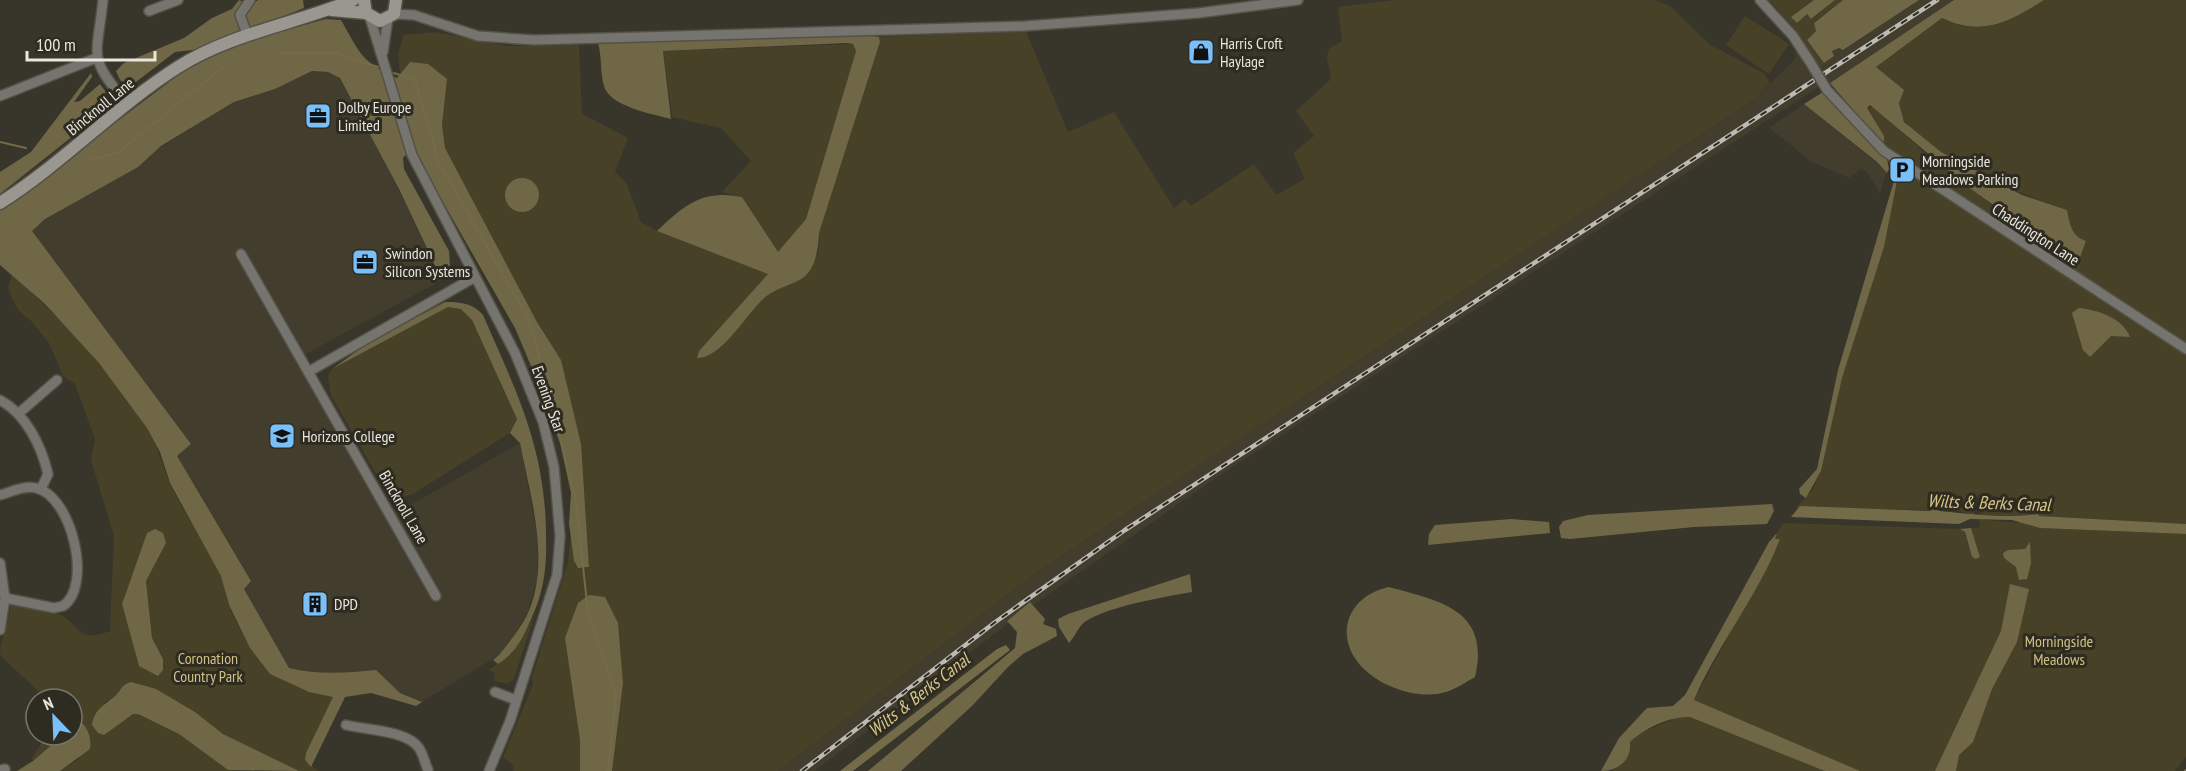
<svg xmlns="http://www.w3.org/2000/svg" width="2186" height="771" viewBox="0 0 2186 771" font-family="'PT Sans Narrow',sans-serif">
<rect width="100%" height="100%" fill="#38352b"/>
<path fill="#423d2d" d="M1919 0H1954L1830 83 1819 66 1833 56 1831 51 1839 48 1844 50Z
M1796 50 1819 87 1222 474 1033 605 1030 603 1007 621 1009 623 815 771H778L1037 572 1756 98 1795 59Z
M312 71 328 72 340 78 361 112 442 280 304 355 394 514 520 443 538 539 537 580 528 612 515 634 499 655 422 702 400 693 375 670 335 674 307 672 289 668 244 589 251 581 177 456 191 444 31 231 45 219 234 102 275 89Z
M1804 104 1887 171 1880 193 1866 171 1860 169 1849 178 1812 162 1769 128Z"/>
<path fill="#474128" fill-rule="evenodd" d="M1394 0H1655L1670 6 1709 44 1765 74 1770 83 1756 98 1037 572 778 771H612L623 683 618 624 605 597 580 740V771H513L514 766 503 757 534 682 531 681 568 562 571 534 575 565 583 569 589 567 561 360 537 322 445 148 442 125 447 79 410 62 400 74 398 53 404 35 435 32 506 46 579 45 582 114 628 138 615 172 626 182 641 222 657 231 769 274 699 351 697 358 772 290 802 279 818 254 819 233 880 43 879 37 1026 31 1068 132 1114 112 1174 208 1185 199 1191 206 1254 164 1276 195 1305 179 1293 153 1314 136 1296 111 1331 79 1327 58 1329 49 1342 41 1338 7Z
M1769 0H1814L1791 17 1797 23 1807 14 1812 19 1835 0H1843L1814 22 1816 31 1807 40 1824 63 1819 66 1796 30Z
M2044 0H2186V524L2039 516 2038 514 2018 517 1979 516 1982 508 1992 502 2017 507 2032 500 2025 498 2016 502 1983 493 1975 497 1974 516 1960 511 1937 510 1796 508 1813 489 1821 471 1842 378 1884 247 1898 176 1896 174 1903 158 1879 140 1867 108 1874 107 1934 161 2061 257 2068 262 2078 263 2086 242C2071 236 2070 225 2067 210 2015 192 1944 165 1906 123 1901 118 1902 108 1899 102 1892 90 1883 78 1876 67L1942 18C1982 37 2009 22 2044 0Z
M1745 16 1789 44 1769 74 1726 45Z
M853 44 856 51 806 219 778 253 742 197 722 192 751 161 721 128 672 117 663 51Z
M12 275C62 320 113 370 148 428 158 446 162 465 170 483 184 515 207 543 221 576 225 585 225 597 229 606 249 653 280 692 334 696L306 753 305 761 319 771H299L223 734 195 712 125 684 116 695 103 704 138 714 179 734 228 770 234 771H60L79 759 72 699H42V695L0 655C0 639 9 622 11 605 25 608 46 608 59 614 80 624 76 644 110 631L114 536 91 460 95 439 75 384 63 376 49 343 32 322 19 311 13 300 8 288ZM147 533 166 543 146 581 152 638 163 659 139 666 122 604Z
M448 307 461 309 472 320 517 419 510 433 413 494 400 498 389 496 331 395 328 376 332 369Z
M1979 519 2018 523V521L2040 528 2186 534V757L2175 771H1612C1622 764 1632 755 1630 742L1638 734 1669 721 1694 700 1780 540 1774 539 1783 523 1960 529 1964 531 1972 557 1976 559 1980 557 1971 528 1980 527Z
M536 611 514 679 508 684 494 681 495 673 488 670C513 655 524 637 536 611Z
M43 735H63L33 761 32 758 41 744Z"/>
<path fill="#706746" d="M239 0 251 5 258 0H303L304 8 201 49 175 52 132 85 127 86 120 80 116 71 124 63 184 38 212 18 232 9Z
M1814 0H1835L1811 19 1807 14 1797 23 1791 17Z
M1843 0H1919L1843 50 1839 48 1832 51 1834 56 1824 63 1807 40 1816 31 1814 23Z
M1954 0H2044C2009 22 1982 37 1942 18L1876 67 1904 90 1899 103 1904 122 1941 152 2022 195 2067 210C2070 224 2071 236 2086 241L2078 263 2061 257 2033 233 1968 187 1870 105 1867 108 1884 136V142L1879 140 1830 83Z
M326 19 341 20C360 53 361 62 397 78L410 62 428 64 447 79 442 125 445 148 537 322 561 360 581 444 589 567 578 568 574 561 569 523 571 493 560 443 537 380 515 328 412 148 403 158 404 169 449 251 450 266 442 280 399 189 340 78 328 72 312 71 275 89 234 102 161 146 138 167 45 219 32 231 191 444 177 456 251 581 244 589 289 668C318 675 346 673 376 670L400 693 422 702 416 706 371 693 345 697 311 767 305 760 306 753 333 697 309 692 270 674 250 648 229 605 221 576 170 483 160 452 147 428 99 363 45 304 0 265V210L202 57 250 40Z
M865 35 879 37 880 42 819 233C818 247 817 262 808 273 799 285 775 286 761 301 745 317 720 359 697 358L699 351 768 274 657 231C684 205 703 189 742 197L778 252 806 219 856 51 853 44 847 43 663 51 671 119C652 114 609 106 604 86 600 72 602 57 598 43L695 38Z
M91 73 92 77 74 102 80 101 100 84 108 95 107 106 88 124 0 194V172L31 152Z
M1826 90 1887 159 1889 169 1887 173 1877 162 1804 104Z
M1896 174 1898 176 1884 247 1842 378 1821 471 1806 498 1800 494 1799 489 1817 469 1838 370Z
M505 195a17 17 0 1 1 34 0a17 17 0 1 1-34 0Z
M445 302C460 302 473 303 483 315 517 393 546 449 546 537 547 566 544 591 532 617 524 636 516 653 498 664L493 660 499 655C509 642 521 628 528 613 551 560 530 496 520 443L510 433 517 419 472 320 461 309 448 307 332 369 368 343Z
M2079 308C2098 310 2123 318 2130 337L2111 336 2090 357 2083 350 2072 313Z
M1772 504 1774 511 1767 524 1694 527 1570 539 1561 538 1559 527 1563 521 1588 515Z
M1512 519 1549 522 1550 533 1428 545 1429 534 1435 525Z
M1971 528 1980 557 1976 559 1972 557 1965 532 1960 529Z
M155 529 163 533 166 543 146 581 152 638 163 659V670L158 676 139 666 122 604 147 533Z
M1777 533 1775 539H1780C1758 596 1718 644 1694 700L1860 771H1825L1690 717C1670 716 1645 728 1630 742 1632 760 1618 771 1601 771L1619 738 1647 708 1673 706 1685 695 1769 542Z
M2030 542 2031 563 2027 579 2019 580 2016 567 2004 558 2003 553 2008 550 2025 549Z
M1190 574 1192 592C1164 597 1110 606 1086 621 1079 625 1075 637 1069 643L1059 627 1058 619 1068 614Z
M2010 584 2029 589 2017 642 1992 689 1973 742 1959 755 1956 771H1935L2001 631Z
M1389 587C1439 601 1491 609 1475 677 1466 682 1456 689 1446 692 1420 700 1384 688 1365 670 1332 639 1346 596 1389 587Z
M589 595 605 597 618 623 623 683 612 771H580V740L565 638 578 603Z
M1030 602 1045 619 1043 624 1056 629 1057 636 1023 654 1008 667 972 706 901 771H868L1015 648 1017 632 1007 621Z
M131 682 156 689 195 712 223 734 299 771 228 770 179 734 138 714H133L104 735 98 733 92 725C94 709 105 705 116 695 122 689 122 684 131 682Z
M72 714C85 723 92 733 90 749L60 771H17L33 761 63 735H72Z"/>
<path fill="#746b49" d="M1934 505 1939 511C1973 514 2003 519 2038 514L2039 516 2186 524V534L2040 528 2012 520 1970 519 1959 524 1791 517 1800 506 1930 511Z
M1006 645 1010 650 853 771H840L997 649Z"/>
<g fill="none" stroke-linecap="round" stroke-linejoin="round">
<path stroke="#746b49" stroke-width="2" d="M278 53H336L378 67
M394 73 415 80 439 163 530 322 576 500 588 613 616 694 608 771
M0 142 26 148
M90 160 119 152 223 67
M2185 771 2186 770"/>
<defs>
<path id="street" d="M103 0C97 59 86 55 128 105
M1760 0 1793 36 1810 62
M149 11 178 0
M394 14 414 15 478 36 534 40 1025 26 1199 13 1298 0
M370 18 412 155 515 353 543 422 554 467 560 536 557 575 510 721 489 771
M247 34 240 15 250 0
M383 52 388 19
M1827 90 1884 151 2186 349
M0 96 96 58
M241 254 436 596
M308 372 475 277
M0 400C26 414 41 445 48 474L41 489
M18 414 57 380
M0 495C11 492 24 485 36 488 72 496 93 586 63 606L54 608 5 598
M0 563 5 598 0 630
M495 692 516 700
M346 725C365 730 407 730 419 748 423 754 425 763 428 770
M0 770 5 769"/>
<path id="secondary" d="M364 0 366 13 380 21 394 14 396 0
M331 10 366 13
M0 203C63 163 115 107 178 67 232 33 295 24 353 0"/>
</defs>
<use href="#street" stroke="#545148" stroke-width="12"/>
<use href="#secondary" stroke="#545148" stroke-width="15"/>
<use href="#street" stroke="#75746f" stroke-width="9"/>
<use href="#secondary" stroke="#99978f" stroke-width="12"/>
<defs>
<path id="rail" d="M802 771 994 623 1125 530 1937 0"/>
</defs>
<use href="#rail" stroke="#bcbab2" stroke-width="4.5"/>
<use href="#rail" stroke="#2e2b21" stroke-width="2" stroke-dasharray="7" stroke-linecap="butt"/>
<defs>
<path id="street-bridge" d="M1810 62 1827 90"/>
</defs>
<use href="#street-bridge" stroke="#545148" stroke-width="12" stroke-linecap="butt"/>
<use href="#street-bridge" stroke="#75746f" stroke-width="9"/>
</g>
<defs>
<symbol id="shop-square" viewBox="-11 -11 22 22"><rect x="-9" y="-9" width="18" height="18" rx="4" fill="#79bff8" stroke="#2e2b21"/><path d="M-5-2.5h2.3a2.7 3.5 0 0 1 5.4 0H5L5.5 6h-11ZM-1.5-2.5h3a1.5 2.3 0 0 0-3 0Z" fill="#111"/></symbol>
<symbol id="office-square" viewBox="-11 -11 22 22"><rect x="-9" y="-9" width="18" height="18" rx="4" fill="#79bff8" stroke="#2e2b21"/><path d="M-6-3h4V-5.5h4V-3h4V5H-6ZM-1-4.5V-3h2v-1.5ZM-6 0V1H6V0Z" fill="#111"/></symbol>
<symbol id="parking-square" viewBox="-11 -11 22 22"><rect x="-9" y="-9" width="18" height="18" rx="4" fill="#79bff8" stroke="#2e2b21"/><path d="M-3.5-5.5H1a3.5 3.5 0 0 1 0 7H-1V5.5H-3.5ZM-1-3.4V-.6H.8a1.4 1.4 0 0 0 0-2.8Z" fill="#111"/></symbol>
<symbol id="university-square" viewBox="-11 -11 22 22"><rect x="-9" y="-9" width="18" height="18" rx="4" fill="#79bff8" stroke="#2e2b21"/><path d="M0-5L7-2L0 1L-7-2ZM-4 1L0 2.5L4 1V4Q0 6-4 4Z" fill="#111"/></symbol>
<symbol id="building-square" viewBox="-11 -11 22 22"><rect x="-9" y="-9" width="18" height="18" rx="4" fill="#79bff8" stroke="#2e2b21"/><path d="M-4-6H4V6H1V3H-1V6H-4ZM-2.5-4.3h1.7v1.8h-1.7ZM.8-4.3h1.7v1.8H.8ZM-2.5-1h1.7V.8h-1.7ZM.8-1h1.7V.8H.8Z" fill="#111"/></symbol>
</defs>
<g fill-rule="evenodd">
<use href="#shop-square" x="1186" y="37" width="30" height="30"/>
<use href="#office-square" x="303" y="101" width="30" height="30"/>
<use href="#parking-square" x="1887" y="155" width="30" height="30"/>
<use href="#office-square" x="350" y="247" width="30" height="30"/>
<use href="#university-square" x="267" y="421" width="30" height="30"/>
<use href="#building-square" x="300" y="589" width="30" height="30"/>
</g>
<g text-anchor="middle" stroke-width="6" stroke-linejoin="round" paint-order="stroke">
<g font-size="16" fill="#e8e6df" stroke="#2e2b21" text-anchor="start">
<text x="1220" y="49">Harris Croft<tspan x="1220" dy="18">Haylage</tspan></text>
<text x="338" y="113">Dolby Europe<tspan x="338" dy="18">Limited</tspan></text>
<text x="1922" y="167">Morningside<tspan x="1922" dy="18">Meadows Parking</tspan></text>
<text x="385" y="259">Swindon<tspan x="385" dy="18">Silicon Systems</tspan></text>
<text x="302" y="442">Horizons College</text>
<text x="334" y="610">DPD</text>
</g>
<g font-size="16" fill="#e8e6df" stroke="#2e2b21">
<text transform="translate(100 106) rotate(-39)" y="6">Bincknoll Lane</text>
<text transform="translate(2036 234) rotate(33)" y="6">Chaddington Lane</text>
<text transform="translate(549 399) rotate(70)" y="6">Evening Star</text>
<text transform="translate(404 507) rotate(60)" y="6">Bincknoll Lane</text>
</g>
<g font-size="16" fill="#d2c185" stroke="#2e2b21">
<text x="2059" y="647">Morningside<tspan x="2059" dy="18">Meadows</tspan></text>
<text x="208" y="664">Coronation<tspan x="208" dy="18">Country Park</tspan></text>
</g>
<g font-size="18" font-style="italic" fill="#d7c78a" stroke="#2e2b21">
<text transform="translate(1989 503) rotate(2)" y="6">Wilts &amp; Berks Canal</text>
<text transform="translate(919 695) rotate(-38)" y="6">Wilts &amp; Berks Canal</text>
</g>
</g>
<g transform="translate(54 717) rotate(337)"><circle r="28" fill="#2e2b21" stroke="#78766d" stroke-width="1.5"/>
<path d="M0-4.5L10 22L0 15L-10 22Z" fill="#79bff8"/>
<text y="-9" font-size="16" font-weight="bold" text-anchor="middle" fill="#e8e6df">N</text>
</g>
<path d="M27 51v9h128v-9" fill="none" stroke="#e8e6df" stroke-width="3"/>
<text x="36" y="51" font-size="18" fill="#e8e6df" stroke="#2e2b21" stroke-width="4.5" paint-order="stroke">100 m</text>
</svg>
